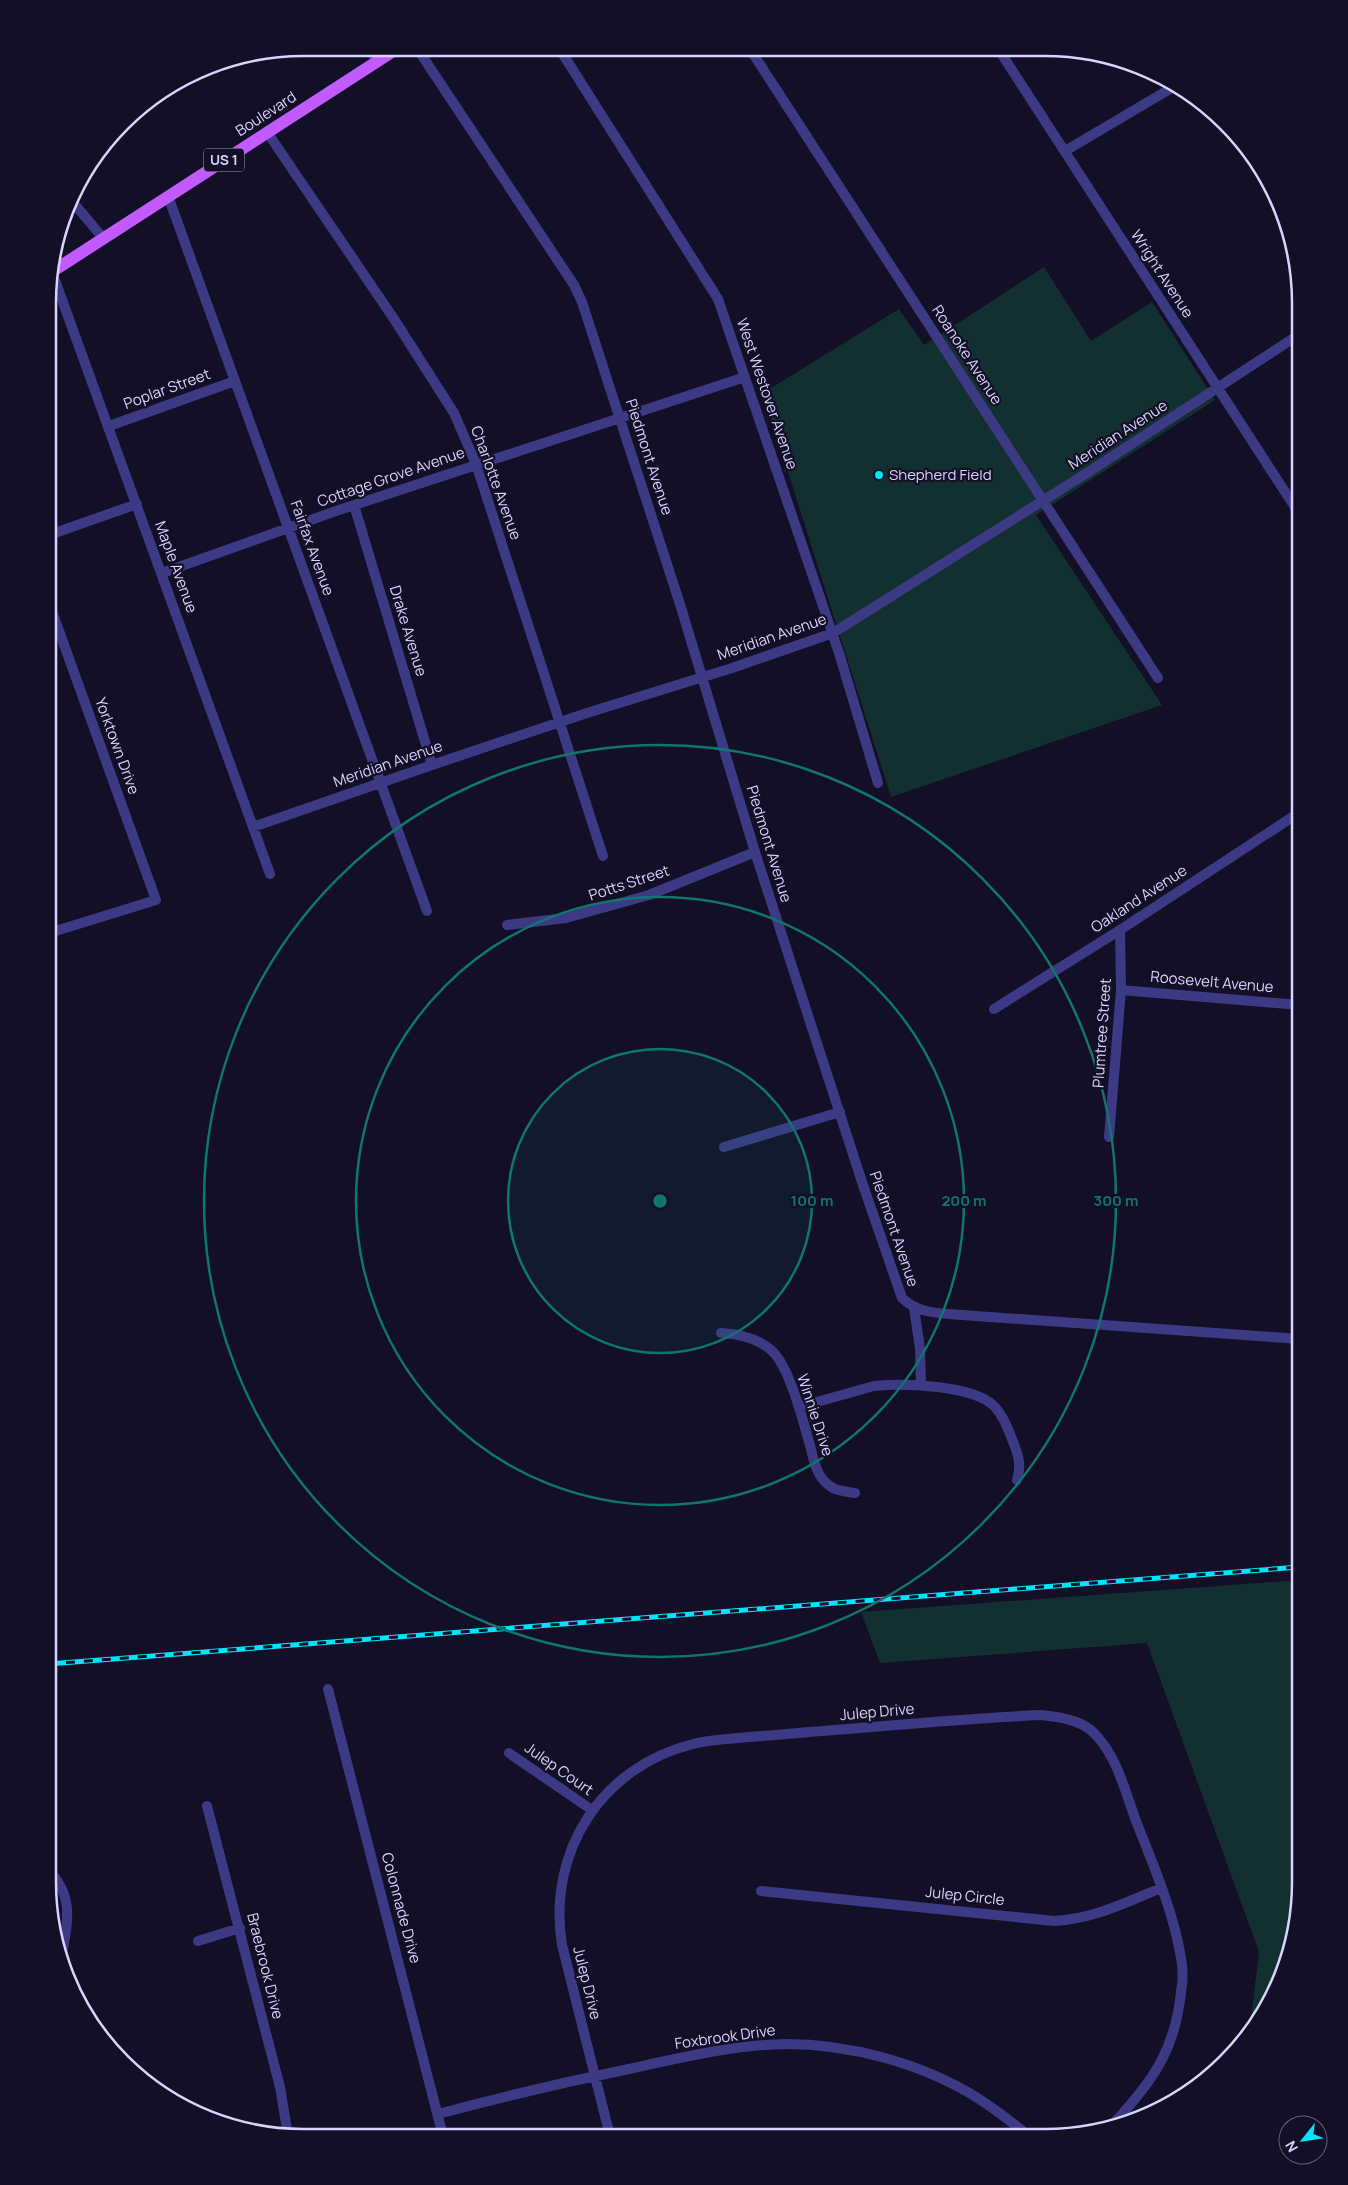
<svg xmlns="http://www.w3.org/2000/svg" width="1348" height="2185" viewBox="0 0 1348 2185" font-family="Manrope,sans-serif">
<rect width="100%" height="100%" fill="#130f26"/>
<path fill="#12302f" d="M1044 267 1091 341 1152 302 1215 400 1036 515 1162 705 891 797 763 393 899 309 924 345Z
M1300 1580V1899L1281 1979 1249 2035 1259 1952 1147 1643 880 1663 861 1612Z"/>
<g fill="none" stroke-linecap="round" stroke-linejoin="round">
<path stroke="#3d3a85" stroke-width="10" d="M368 48 378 61
M417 48 574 285 582 302 679 601 755 852 863 1185 902 1298C918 1314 940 1313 962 1315L1300 1339
M559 48 718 299 839 653 878 783
M750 49 1158 678
M999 50 1300 515
M267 132 394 319 454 413 476 464 603 856
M1065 151 1175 86
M168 196 427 911
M71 200 103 238
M52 272 270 874
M109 426 235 381
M354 505 432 765
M49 535 137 504
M162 573 336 511 745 377
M253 827 432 765 587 713 732 668 833 633 1090 471 1300 334
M507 925 566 918 649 895 755 852
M49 933 156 900 49 603
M1121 990 1300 1005
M994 1009 1120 930 1300 812
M1109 1137 1121 990 1120 930
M724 1147 840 1112
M914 1308 920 1348 921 1385
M721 1333C740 1334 757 1338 771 1350 790 1366 804 1425 811 1449 814 1463 818 1480 833 1488 839 1491 848 1492 855 1493
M799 1407 874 1386C903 1383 973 1385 994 1406 1003 1415 1008 1428 1012 1439 1018 1454 1022 1465 1017 1480
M328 1689 443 2136
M509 1753 592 1810
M207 1806 280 2087 288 2135
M48 1870C74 1895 68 1921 62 1954
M761 1891 1054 1921C1093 1919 1125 1903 1161 1888
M198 1941 240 1928
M438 2114C501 2097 565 2082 629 2069 679 2058 733 2045 785 2044 850 2044 921 2063 976 2097 995 2109 1013 2123 1030 2137
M610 2136 562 1945C547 1852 601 1767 693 1744 711 1739 731 1739 749 1737 778 1735 807 1732 836 1730 904 1724 972 1718 1041 1715 1058 1717 1080 1719 1094 1733 1117 1756 1125 1791 1136 1821 1153 1864 1174 1913 1181 1958 1183 1969 1183 1981 1181 1992 1175 2051 1152 2082 1113 2124"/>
<path stroke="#c25bff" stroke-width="12" d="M50 273 398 48"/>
<defs>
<path id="rail" d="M48 1664 1300 1567"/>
</defs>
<use href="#rail" stroke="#00e5ff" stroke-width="5"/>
<use href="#rail" stroke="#130f26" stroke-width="3" stroke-dasharray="9" stroke-linecap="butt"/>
</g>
<circle cx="660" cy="1201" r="152" fill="#0f766e" fill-opacity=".12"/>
<g fill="none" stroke="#0f766e" stroke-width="2.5">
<circle cx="660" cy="1201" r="152"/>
<circle cx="660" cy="1201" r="304"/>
<circle cx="660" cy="1201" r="456"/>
</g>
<circle fill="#00e5ff" stroke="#130f26" stroke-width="2" cx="879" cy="475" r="5"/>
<g text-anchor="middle" stroke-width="4.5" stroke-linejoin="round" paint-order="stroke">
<rect fill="#130f26" stroke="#9e99be" stroke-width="1" x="204" y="148.5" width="40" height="23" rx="4"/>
<g font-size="14" font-weight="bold" fill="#d9d4ff">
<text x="224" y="165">US 1</text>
</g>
<g font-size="15" fill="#d9d4ff" stroke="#130f26">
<text transform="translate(266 114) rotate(-33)" y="5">Boulevard</text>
<text transform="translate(1162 274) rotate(57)" y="5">Wright Avenue</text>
<text transform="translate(967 355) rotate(57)" y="5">Roanoke Avenue</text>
<text transform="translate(167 389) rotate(-20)" y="5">Poplar Street</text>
<text transform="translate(767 394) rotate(71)" y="5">West Westover Avenue</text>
<text transform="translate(1118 435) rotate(-33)" y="5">Meridian Avenue</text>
<text transform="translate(649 457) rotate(72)" y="5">Piedmont Avenue</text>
<text transform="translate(391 477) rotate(-19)" y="5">Cottage Grove Avenue</text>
<text transform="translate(496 483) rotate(70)" y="5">Charlotte Avenue</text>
<text transform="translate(312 548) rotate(70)" y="5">Fairfax Avenue</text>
<text transform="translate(176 567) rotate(70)" y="5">Maple Avenue</text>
<text transform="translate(408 631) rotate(73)" y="5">Drake Avenue</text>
<text transform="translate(772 637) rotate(-19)" y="5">Meridian Avenue</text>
<text transform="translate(117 746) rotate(70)" y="5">Yorktown Drive</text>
<text transform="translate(388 764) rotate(-19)" y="5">Meridian Avenue</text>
<text transform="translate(769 844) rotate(73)" y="5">Piedmont Avenue</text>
<text transform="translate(629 883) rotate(-18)" y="5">Potts Street</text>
<text transform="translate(1139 899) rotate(-33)" y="5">Oakland Avenue</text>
<text transform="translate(1212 982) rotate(5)" y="5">Roosevelt Avenue</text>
<text transform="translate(1102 1033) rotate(-86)" y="5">Plumtree Street</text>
<text transform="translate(894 1229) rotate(71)" y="5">Piedmont Avenue</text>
<text transform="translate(815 1415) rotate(72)" y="5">Winnie Drive</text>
<text transform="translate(877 1712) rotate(-5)" y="5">Julep Drive</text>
<text transform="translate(559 1769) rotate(35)" y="5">Julep Court</text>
<text transform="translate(965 1896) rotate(6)" y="5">Julep Circle</text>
<text transform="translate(401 1908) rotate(75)" y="5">Colonnade Drive</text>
<text transform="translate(265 1966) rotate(76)" y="5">Braebrook Drive</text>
<text transform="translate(587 1983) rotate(76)" y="5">Julep Drive</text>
<text transform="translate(725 2037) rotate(-8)" y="5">Foxbrook Drive</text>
</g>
<g font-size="15" fill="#d9d4ff" stroke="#130f26" text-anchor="start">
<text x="889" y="480">Shepherd Field</text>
</g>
</g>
<path d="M0 0H1348V2185H0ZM303 56H1045A247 247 0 0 1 1292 303V1882A247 247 0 0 1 1045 2129H303A247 247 0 0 1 56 1882V303A247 247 0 0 1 303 56Z" fill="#130f26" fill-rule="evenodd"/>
<path fill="none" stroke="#d9d4ff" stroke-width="2.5" d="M303 56H1045A247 247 0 0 1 1292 303V1882A247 247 0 0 1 1045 2129H303A247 247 0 0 1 56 1882V303A247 247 0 0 1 303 56Z"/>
<circle cx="660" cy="1201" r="8" fill="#0f766e" stroke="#130f26" stroke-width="2.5"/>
<g font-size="15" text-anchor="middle" font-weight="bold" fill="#0f766e" stroke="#130f26" stroke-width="4.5" stroke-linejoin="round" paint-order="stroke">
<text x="812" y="1206">100 m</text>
<text x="964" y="1206">200 m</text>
<text x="1116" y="1206">300 m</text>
</g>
<g transform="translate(1303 2140) rotate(240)"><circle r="24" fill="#130f26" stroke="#625e7d"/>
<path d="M0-4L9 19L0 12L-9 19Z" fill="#00e5ff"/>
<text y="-8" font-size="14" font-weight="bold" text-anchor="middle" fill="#d9d4ff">N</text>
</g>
</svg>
